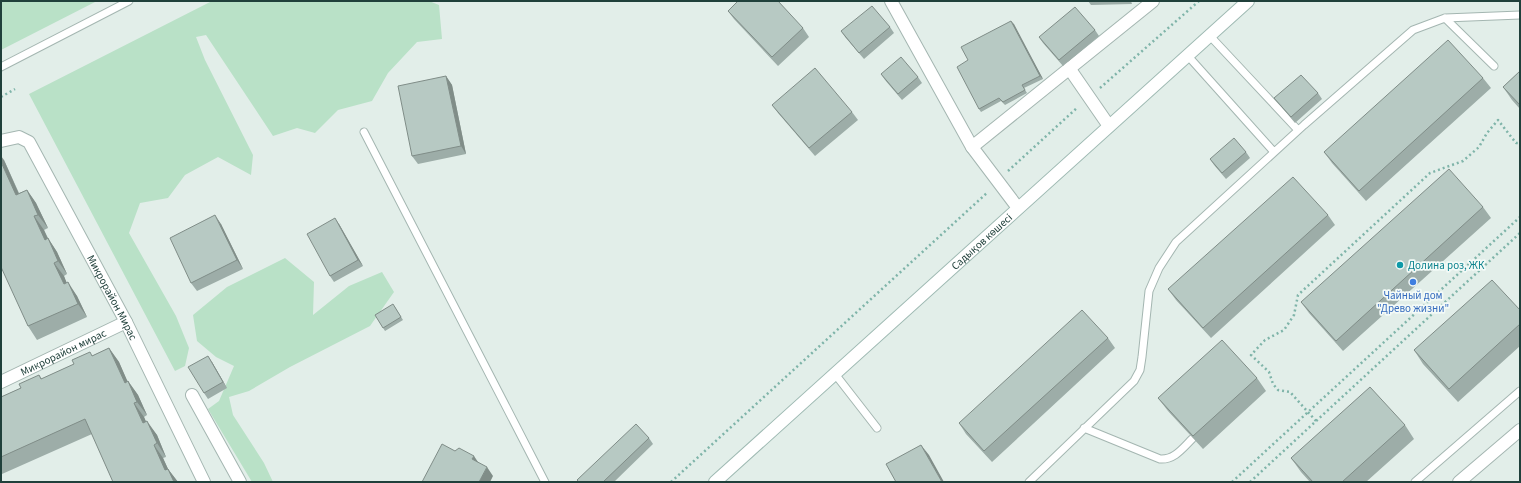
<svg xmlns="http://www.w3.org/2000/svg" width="1521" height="483" viewBox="0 0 1521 483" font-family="'Source Sans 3',sans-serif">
<rect width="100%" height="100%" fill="#e2eee9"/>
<path fill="#b9e1c7" d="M1 1H97L1 50Z
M212 1H429L439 5 442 39 417 42 388 73 372 101 338 110 315 133 297 128 273 136 206 35 196 37 205 60 253 155 251 175 218 157 185 175 168 198 140 203 129 233 176 316 189 348 185 366 175 371 29 94Z
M285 258 314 282 313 315 349 286 382 272 394 292 370 326 290 367 249 391 229 397 233 415 264 463 273 482H252L208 409 219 401 234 366 216 357 197 341 193 315 227 287Z"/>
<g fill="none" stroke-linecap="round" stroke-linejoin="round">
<defs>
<path id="lane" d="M1445 18 1494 66
M1210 36 1298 130
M1188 56 1274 152
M1 67 129 1
M364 132 545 482
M835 374 877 428
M1084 428 1160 459C1174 460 1182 449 1192 439
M1029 482 1134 381 1140 370 1142 357 1149 291 1159 268 1176 242 1304 125 1413 30 1445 18 1520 15
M1415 482 1520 391"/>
<g id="street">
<path d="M891 1 972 147"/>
<path d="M1069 68 1109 126"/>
<path id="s1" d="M1 141 19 137 29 142 126 322 204 482"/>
<path d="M1018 208 972 147 1153 1"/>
<path id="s2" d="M1 382 126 322"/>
<path d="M192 395 240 482"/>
<path d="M1459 482 1520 430"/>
</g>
<g id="secondary">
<path id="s3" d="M715 482 1248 1"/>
</g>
</defs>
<use href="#lane" stroke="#a4b6b1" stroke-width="9"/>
<use href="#street" stroke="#a4b6b1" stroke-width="14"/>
<use href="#secondary" stroke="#9fbab3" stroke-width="14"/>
<path stroke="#7fb4a9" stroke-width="2.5" stroke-dasharray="2 3" stroke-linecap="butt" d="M1100 88 1199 1
M1 97 15 89
M1008 171 1078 107
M1316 421 1290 392 1278 390 1273 384 1269 372 1251 355 1265 340 1284 330 1294 315 1298 295 1430 173 1463 161 1479 147 1487 133 1498 120 1516 143H1520
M671 482 988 192
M1232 482 1520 217
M1250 482 1520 233"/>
<use href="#lane" stroke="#fff" stroke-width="7"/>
<use href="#street" stroke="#fff" stroke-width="12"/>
<use href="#secondary" stroke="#fff" stroke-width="12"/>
</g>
<path fill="#9dada8" d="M1088 1H1131L1132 4 1091 5Z
M728 11 803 28 809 37 778 66 734 19Z
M1011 21 1043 79 1024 88 1027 93 1005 105 1001 101 981 112 979 109 968 60Z
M890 27 894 33 864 59 845 37 841 31Z
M1095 30 1099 36 1063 66 1043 43 1039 37Z
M1520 71V109L1512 100 1503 87Z
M881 74 918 77 922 83 902 100 885 80Z
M446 76 452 85 466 154 418 164 412 156Z
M1483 78 1491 88 1366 201 1332 163 1324 152Z
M1318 93 1322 99 1295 123 1279 104 1274 98Z
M772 105 852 112 858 120 815 156 778 113Z
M1246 152 1250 158 1226 179 1214 165 1210 159Z
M4 160 19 193 27 190 36 203 48 228 44 230 48 238 57 252 67 274 64 276 66 283 77 296 87 317 37 340 28 326Z
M1483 207 1491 218 1343 351 1309 313 1301 302Z
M1328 215 1335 225 1211 338 1176 300 1168 289Z
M221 224 243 269 197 291 191 283Z
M339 224 363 266 334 282 330 276Z
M395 307 403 320 385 331 375 315Z
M1520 310V346L1458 402 1423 364 1414 350Z
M1108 338 1115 348 992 462 966 434 959 423Z
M109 348 119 362 127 381H128L138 395 147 415 144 417 146 422 157 435 166 457 163 458 168 469 178 482 92 434 2 474 1 473V397L21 388 39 375 42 379Z
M212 362 227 388 208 399 204 393Z
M1257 378 1266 391 1203 449 1168 411 1158 398Z
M1405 425 1414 439 1366 482H1310L1301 472 1291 458Z
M649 438 653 444 614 482H578L577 480Z"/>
<path fill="#808d88" d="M1011 21 1014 24 1043 79 1040 76Z
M446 76 452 85 466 154 461 146Z
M1 156 4 160 25 208 16 195 1 162Z
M27 190 36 203 48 228 38 215Z
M215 215 221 224 243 269 237 260Z
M34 216 44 230 54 253 45 240Z
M335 218 339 224 363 266 358 260Z
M48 238 57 252 67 274 58 261Z
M54 263 64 276 73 298 64 284Z
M68 282 77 296 87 317 78 304Z
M109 348 119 362 134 396 125 383Z
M208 356 212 362 227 388 223 382Z
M128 381 138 395 147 415 137 402Z
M134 403 144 417 153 437 143 423Z
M147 421 157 435 166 457 157 443Z
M154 445 163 458 174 482 165 470Z
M921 445 929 455 944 482H942Z
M474 456 480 465 472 459Z
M487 467 493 476 490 482H479Z
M168 469 178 482H174Z"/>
<path fill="#b7c9c3" stroke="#808d88" d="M738 1H778L803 28 772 57 728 11Z
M872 6 890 27 859 53 841 31Z
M1075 7 1095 30 1059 60 1039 37Z
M1011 21 1040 76 1022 85 1025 90 1003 102 999 98 979 109 957 67 968 60 961 47Z
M1448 40 1483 78 1359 191 1324 152Z
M901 57 918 77 898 94 881 74Z
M815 68 852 112 809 148 772 105Z
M1520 71V105L1503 87Z
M1301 75 1318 93 1291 117 1274 98Z
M446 76 461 146 412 156 398 86Z
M1234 138 1246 152 1222 173 1210 159Z
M1 162 16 195 27 190 38 215 34 216 45 240 48 238 58 261 54 263 64 284 68 282 78 304 28 326 1 267Z
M1449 169 1483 207 1336 341 1301 302Z
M1293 177 1328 215 1203 328 1168 289Z
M215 215 237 260 191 283 170 238Z
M335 218 358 260 330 276 307 234Z
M1492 280 1520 310V324L1449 389 1414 350Z
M393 304 401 317 383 328 375 315Z
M1082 310 1108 338 984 451 959 423Z
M1222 340 1257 378 1193 436 1158 398Z
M109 348 125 383 128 381 137 402 134 403 143 423 147 421 157 443 154 445 165 470 168 469 174 482H113L85 419 1 457V397L21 388 19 384 39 375 41 379 74 364 72 360 90 352 92 356Z
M208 356 223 382 204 393 188 367Z
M1370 387 1405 425 1342 482H1313L1291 458Z
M636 424 649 438 603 482H579L577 480Z
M442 444 455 451 459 448 474 456 472 459 487 467 479 482H422Z
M921 445 942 482H896L886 464Z"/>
<circle fill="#0f9aa8" stroke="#f3faf7" stroke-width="1.5" cx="1400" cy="265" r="4"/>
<circle fill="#3f7fe0" stroke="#f3faf7" stroke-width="1.5" cx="1413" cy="282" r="4"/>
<g text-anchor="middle" stroke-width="3.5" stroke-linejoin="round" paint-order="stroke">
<g font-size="11" fill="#20403b" stroke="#f3faf7">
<text dy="4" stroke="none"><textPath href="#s3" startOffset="359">Садықов көшесі</textPath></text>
<text dy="4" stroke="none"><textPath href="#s1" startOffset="206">Микрорайон Мирас</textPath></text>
<text dy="4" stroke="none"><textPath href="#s2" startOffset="69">Микрорайон мирас</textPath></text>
</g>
<g font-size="11" fill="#0d838f" stroke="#f3faf7" text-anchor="start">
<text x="1408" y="269">Долина роз, ЖК</text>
</g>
<g font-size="11" fill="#366cbe" stroke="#f3faf7">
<text x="1413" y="299">Чайный дом<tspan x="1413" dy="13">"Древо жизни"</tspan></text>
</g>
</g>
<rect width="1521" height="483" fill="none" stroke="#20403b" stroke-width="4"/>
</svg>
